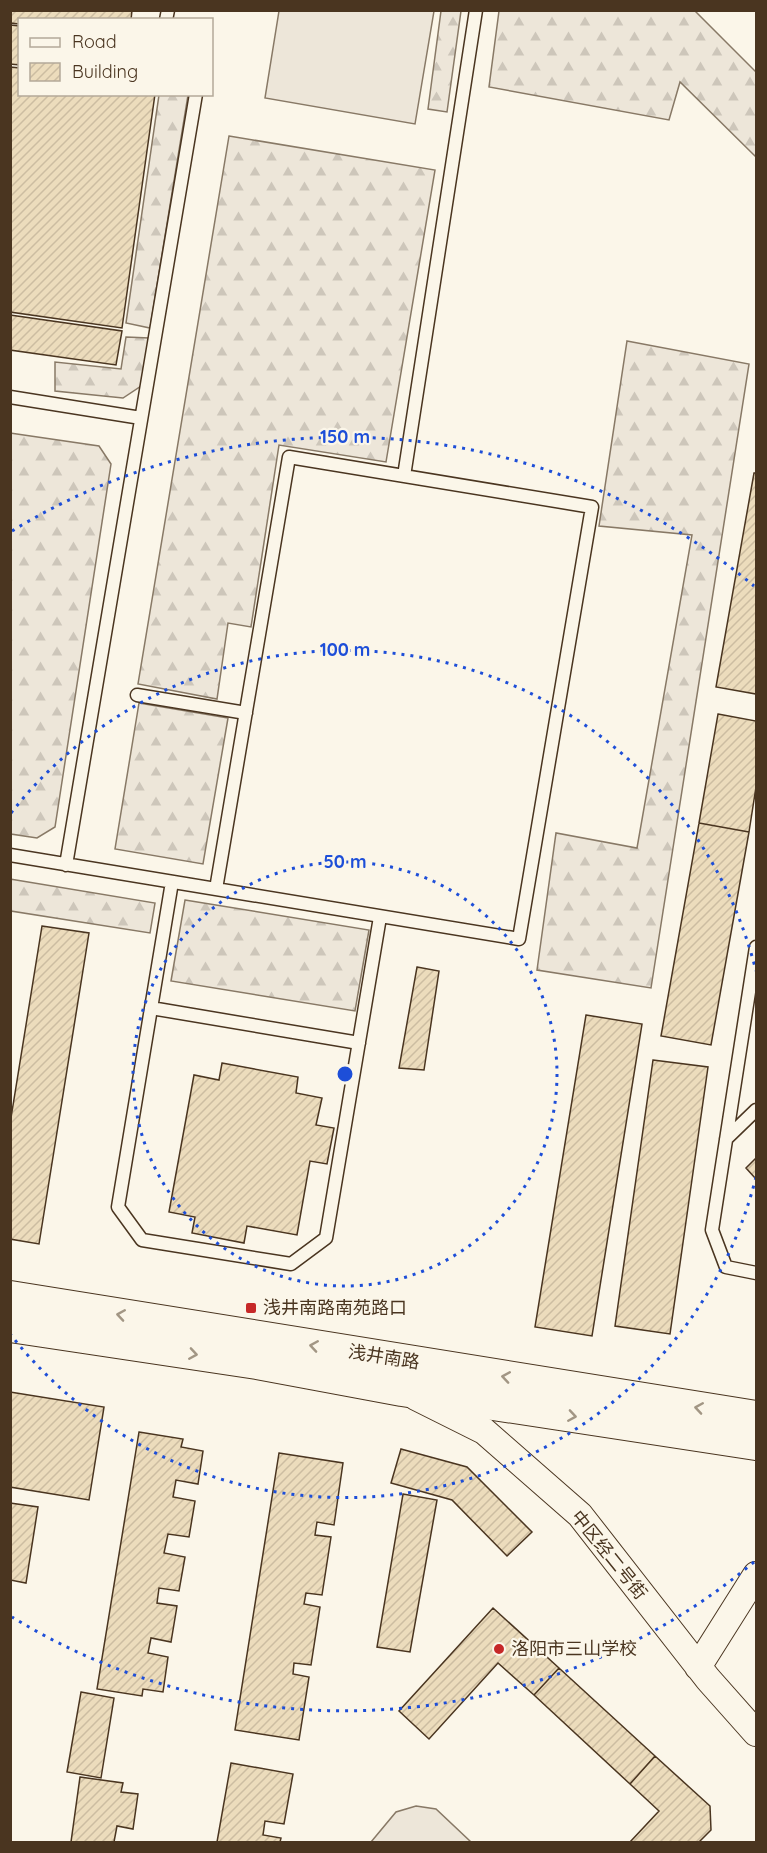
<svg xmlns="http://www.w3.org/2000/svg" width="767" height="1853" viewBox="0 0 767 1853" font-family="Quicksand,'Noto Sans SC',sans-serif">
<defs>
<pattern id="forest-firs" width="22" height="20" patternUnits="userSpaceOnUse" patternTransform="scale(1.5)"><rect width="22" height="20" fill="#ede6d9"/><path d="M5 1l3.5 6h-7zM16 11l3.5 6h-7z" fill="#cdc6ba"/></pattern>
<pattern id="building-hatch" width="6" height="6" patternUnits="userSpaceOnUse" patternTransform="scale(1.5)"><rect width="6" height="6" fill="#ecdcbc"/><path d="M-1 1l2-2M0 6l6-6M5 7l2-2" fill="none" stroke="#ccbda1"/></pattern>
</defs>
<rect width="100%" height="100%" fill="#fbf6e9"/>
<path fill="url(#forest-firs)" stroke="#887966" stroke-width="1.5" d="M441 11H461L447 112 428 109Z
M499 11H695L756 72V157L680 82 669 120 489 87Z
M159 95H188L150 328 126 323Z
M229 136 435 170 386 462 279 445 251 627 228 623 217 699 138 684Z
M126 337 149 338 141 386 123 398 55 391V362L121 369Z
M627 341 749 364 651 988 537 970 556 833 637 848 692 535 599 526Z
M10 433 99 446 111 464 55 827 37 838 11 834Z
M139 703 228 718 203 864 115 849Z
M10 879 155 903 150 933 11 911Z
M185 900 369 930 355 1011 171 981Z"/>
<path fill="#ede6d9" stroke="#887966" stroke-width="1.5" d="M279 11H434L415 124 265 98Z
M416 1806 436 1809 471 1842H371L396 1812Z"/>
<path fill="url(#building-hatch)" stroke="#4a3520" stroke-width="1.5" d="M10 10H132L131 20H20V24L10 23Z
M10 25 20 26V65L10 64Z
M10 67 20 68V94H155L122 328 10 312Z
M10 315 122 331 116 365 10 350Z
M754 473H756V694L716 687Z
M718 714 756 721V787L749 832 699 823Z
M699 823 749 832 711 1045 661 1036Z
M42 926 89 933 39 1244 10 1239V1124Z
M417 967 439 971 424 1070 399 1068Z
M586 1015 642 1024 592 1336 535 1327Z
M653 1060 708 1067 670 1334 615 1326Z
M222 1063 298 1077 296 1093 322 1098 316 1125 334 1128 327 1164 310 1161 297 1235 247 1226 244 1243 192 1233 195 1217 169 1212 194 1075 219 1080Z
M756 1158V1179L746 1168Z
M10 1392 104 1407 89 1500 10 1487Z
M139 1432 183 1439 181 1447 203 1451 198 1484 176 1480 173 1497 195 1501 189 1537 168 1534 164 1553 185 1557 179 1591 159 1588 157 1603 177 1606 171 1642 151 1638 148 1653 168 1657 163 1692 143 1689 142 1696 97 1689Z
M401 1449 467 1467 532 1532 507 1556 452 1500 391 1483Z
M279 1453 343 1463 334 1525 317 1522 315 1535 331 1537 322 1595 306 1593 304 1604 320 1607 311 1665 294 1663 293 1674 309 1677 299 1740 235 1730Z
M403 1494 437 1500 410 1652 377 1647Z
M10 1503 38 1507 26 1583 10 1580Z
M493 1608 559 1668 534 1695 498 1663 429 1739 399 1711Z
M559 1668 655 1756 630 1784 534 1695Z
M81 1692 114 1698 101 1778 67 1772Z
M655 1756 710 1806 711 1830 699 1842H630L659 1811 630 1784Z
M231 1763 293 1774 284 1824 265 1821 263 1835 281 1838 280 1842H217Z
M80 1777 123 1783 121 1792 138 1794 133 1829 117 1826 114 1842H71Z"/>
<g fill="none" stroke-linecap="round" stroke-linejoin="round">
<defs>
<path id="service" d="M166 20 168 10
M10 397 141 418
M404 476 476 10
M137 695 246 713
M10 855 519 939 592 507 289 457 216 889
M66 865 196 94
M172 882 118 1207 142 1240 291 1264 326 1238 380 917
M756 947 712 1230 726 1267 756 1273
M151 1008 359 1043
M726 1139 756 1110"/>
<path id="minor" d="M416 1397 484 1431 580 1515 708 1679 756 1733
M698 1667 756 1575"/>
<path id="tertiary" d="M10 1297 756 1417
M10 1326 257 1363 402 1390 756 1444"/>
</defs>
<use href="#service" stroke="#4a3520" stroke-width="15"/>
<use href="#minor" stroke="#4a3520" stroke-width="28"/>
<use href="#tertiary" stroke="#4a3520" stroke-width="34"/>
<use href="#service" stroke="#fbf6e9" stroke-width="12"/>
<use href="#minor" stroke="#fbf6e9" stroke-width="26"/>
<use href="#tertiary" stroke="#fbf6e9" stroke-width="32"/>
</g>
<defs><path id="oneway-chevron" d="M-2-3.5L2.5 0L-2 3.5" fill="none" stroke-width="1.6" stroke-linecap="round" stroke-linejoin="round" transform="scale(1.5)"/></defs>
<g stroke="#a29684">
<use href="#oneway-chevron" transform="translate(121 1315) rotate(-171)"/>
<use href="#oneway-chevron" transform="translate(314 1346) rotate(-171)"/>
<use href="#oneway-chevron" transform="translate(193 1354) rotate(9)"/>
<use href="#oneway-chevron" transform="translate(506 1377) rotate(-171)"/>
<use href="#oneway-chevron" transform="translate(699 1408) rotate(-171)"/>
<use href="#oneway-chevron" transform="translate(572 1416) rotate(9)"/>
</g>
<g fill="none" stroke="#1d4ed8" stroke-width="3" stroke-dasharray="3 6">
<circle cx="345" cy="1074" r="212"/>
<path d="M756 1177A424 424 0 0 1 11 1335M11 813A424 424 0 0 1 756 971"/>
<path d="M754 1562A637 637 0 0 1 12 1617M12 531A637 637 0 0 1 754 586"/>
</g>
<g fill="#c62828" stroke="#fbf6e9" stroke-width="2">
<rect x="245" y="1302" width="12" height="12" rx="3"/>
<circle cx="499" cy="1649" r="6"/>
</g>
<g text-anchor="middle" stroke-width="4.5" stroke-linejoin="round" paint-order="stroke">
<g font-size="18" fill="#4a3520" stroke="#fbf6e9" text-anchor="start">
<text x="263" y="1314">浅井南路南苑路口</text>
<text x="511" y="1655">洛阳市三山学校</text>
</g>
<g font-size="18" fill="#4a3520" stroke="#fbf6e9">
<text transform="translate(384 1357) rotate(9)" y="6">浅井南路</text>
<text transform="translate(609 1555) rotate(51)" y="6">中区经二号街</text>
</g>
</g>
<circle cx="345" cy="1074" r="9" fill="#1d4ed8" stroke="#fbf6e9" stroke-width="3"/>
<g font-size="18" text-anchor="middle" font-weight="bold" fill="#1d4ed8" stroke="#fbf6e9" stroke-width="4.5" stroke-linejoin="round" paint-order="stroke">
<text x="345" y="443">150 m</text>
<text x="345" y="656">100 m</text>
<text x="345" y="868">50 m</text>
</g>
<rect width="767" height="1853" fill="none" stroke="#4a3520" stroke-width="24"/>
<rect x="18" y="18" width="195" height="78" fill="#fbf6e9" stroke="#b4a999" stroke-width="1.5"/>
<rect x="30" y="38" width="30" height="9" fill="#fbf6e9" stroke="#b4a999" stroke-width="1.5"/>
<text x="72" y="48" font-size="18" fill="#4a3520">Road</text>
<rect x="30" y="63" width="30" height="18" fill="url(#building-hatch)" stroke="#b4a999" stroke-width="1.5"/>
<text x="72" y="78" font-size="18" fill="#4a3520">Building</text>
</svg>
